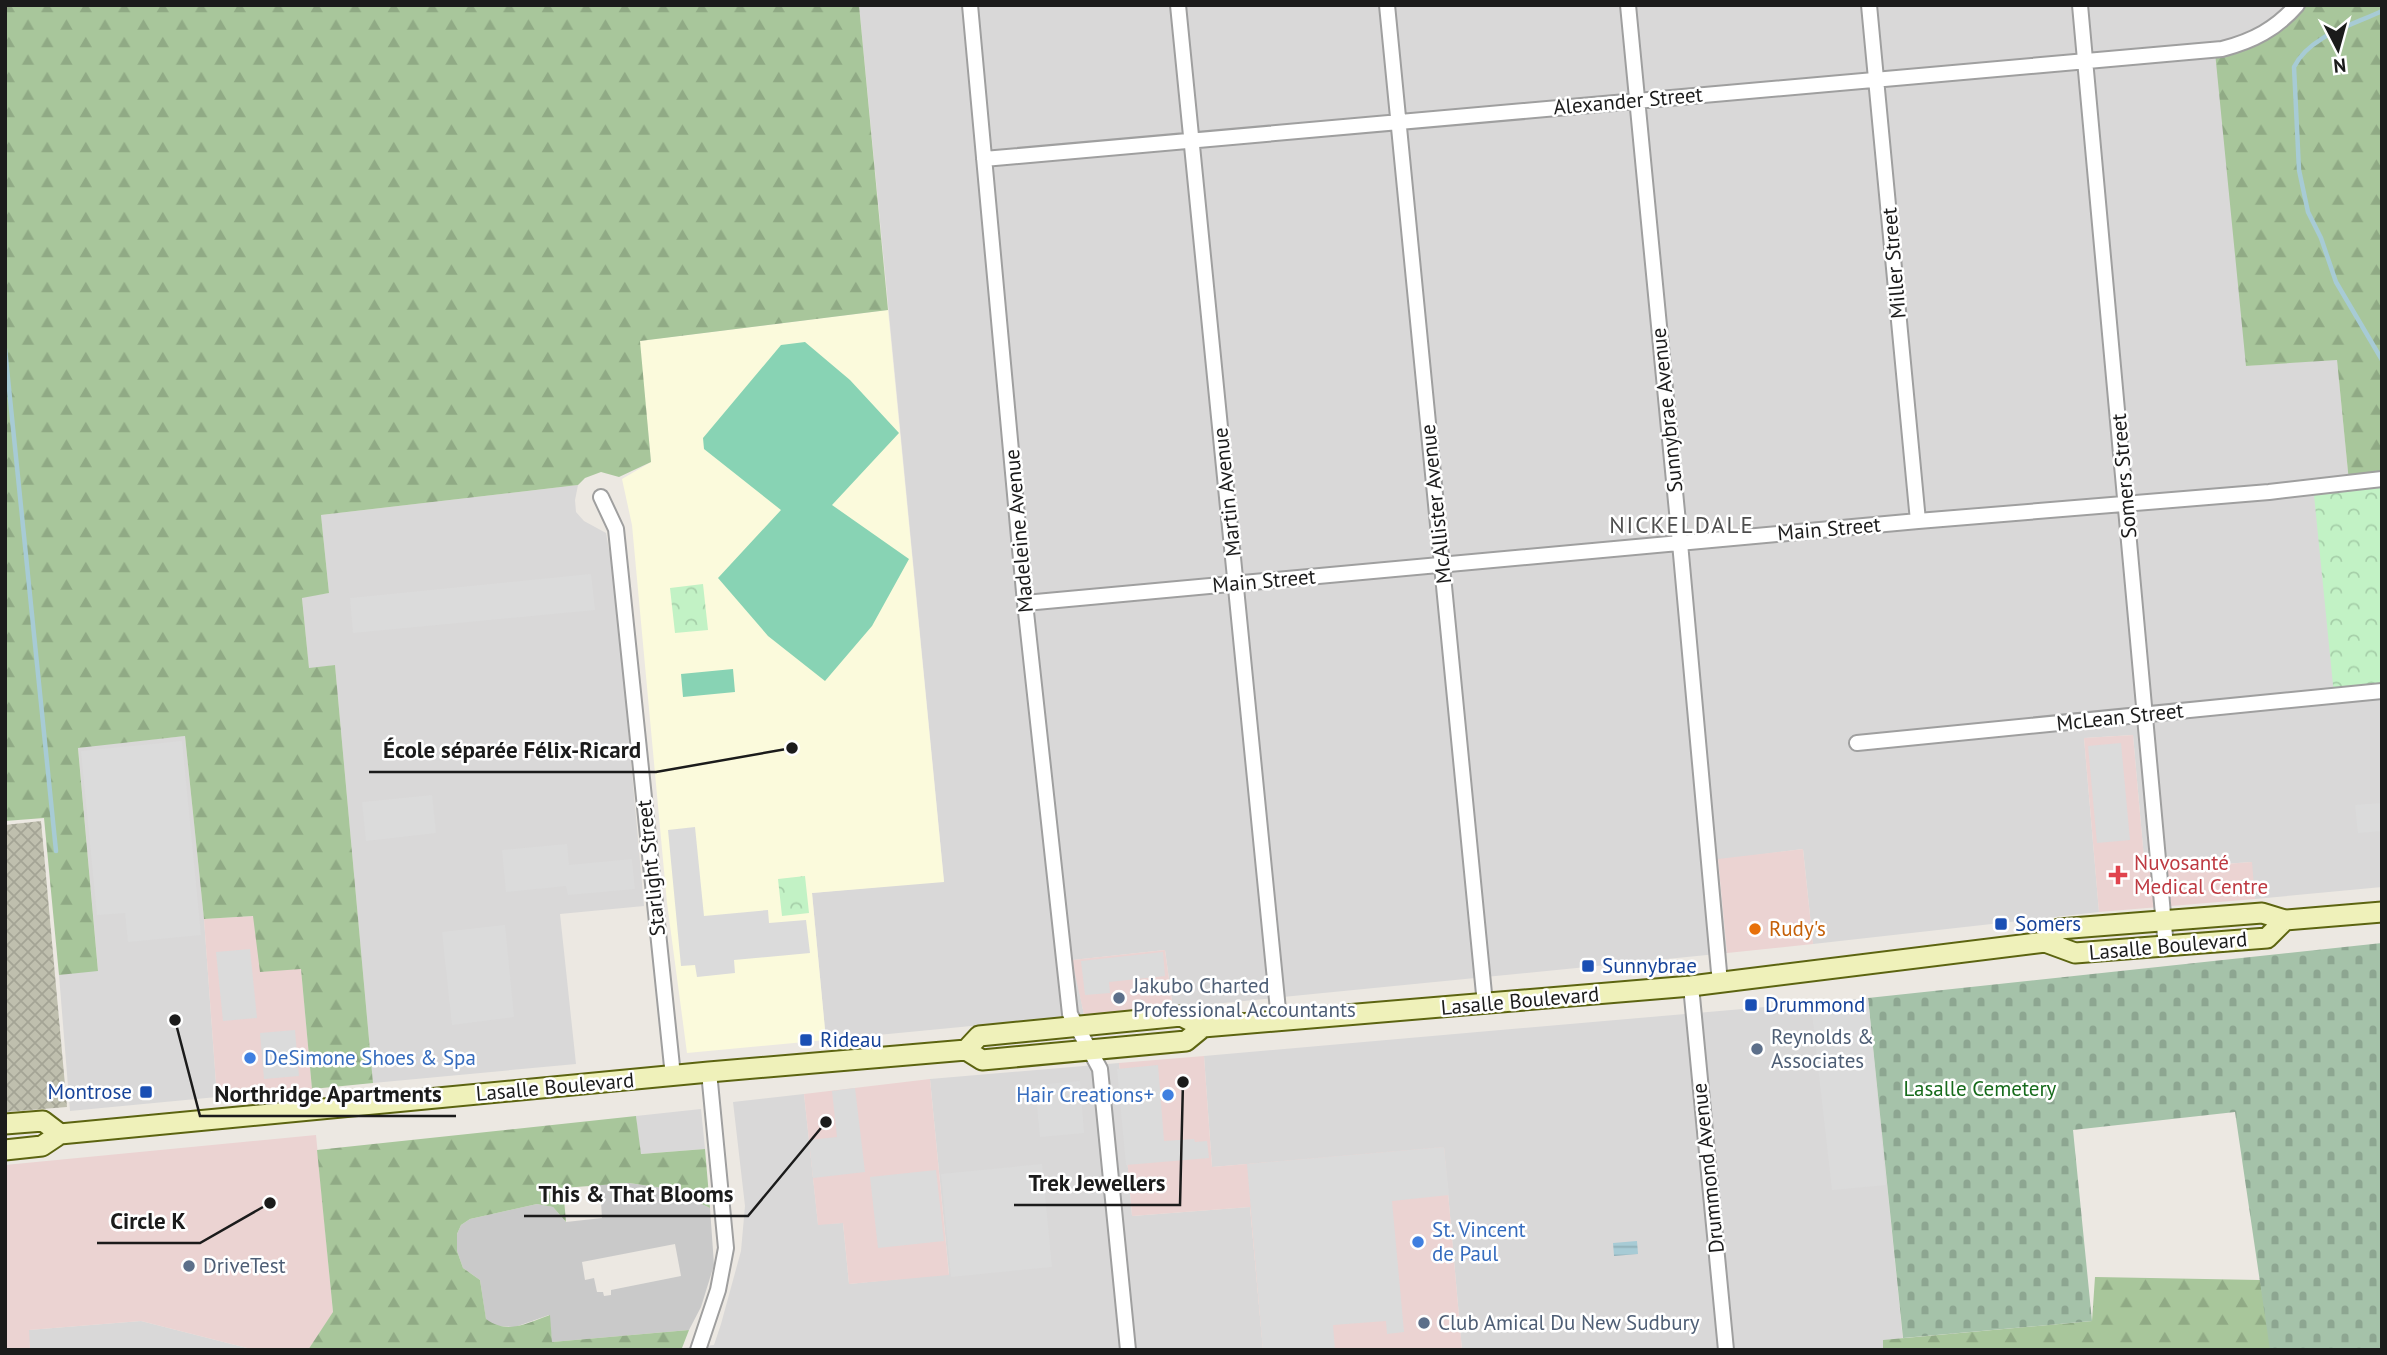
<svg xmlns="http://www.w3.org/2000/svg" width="2387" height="1355" viewBox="0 0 2387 1355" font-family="'PT Sans',sans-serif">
<defs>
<pattern id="construction-cross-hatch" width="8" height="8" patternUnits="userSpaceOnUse" patternTransform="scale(1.75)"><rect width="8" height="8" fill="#bfbfae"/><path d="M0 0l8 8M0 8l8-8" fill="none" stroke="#a4a495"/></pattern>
<pattern id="forest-firs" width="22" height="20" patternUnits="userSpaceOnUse" patternTransform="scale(1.75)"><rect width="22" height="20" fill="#a8c69b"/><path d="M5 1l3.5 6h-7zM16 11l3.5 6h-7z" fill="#90aa85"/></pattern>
<pattern id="cemetery-stones" width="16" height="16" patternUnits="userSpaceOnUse" patternTransform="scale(1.75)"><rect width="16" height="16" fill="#a5c2a9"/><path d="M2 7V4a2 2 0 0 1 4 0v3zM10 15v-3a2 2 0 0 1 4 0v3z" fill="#8da691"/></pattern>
<pattern id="park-crowns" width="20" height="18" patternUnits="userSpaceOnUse" patternTransform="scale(1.75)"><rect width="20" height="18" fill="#c2f2c5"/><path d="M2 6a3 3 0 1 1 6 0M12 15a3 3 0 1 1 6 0" fill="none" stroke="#a6cfa9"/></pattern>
<pattern id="water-rules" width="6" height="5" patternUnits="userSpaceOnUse" patternTransform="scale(1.75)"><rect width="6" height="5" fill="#a7cbd5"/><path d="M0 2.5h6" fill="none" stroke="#8faeb6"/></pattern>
</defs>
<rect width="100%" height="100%" fill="#ece8e2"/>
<path fill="#d9d8d8" d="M859 5H2300L2246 366 2337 359 2349 482 2382 690V887L2255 899 2251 862 2145 870 2133 735 2084 738 2099 912 1813 944 1803 849 1718 860 1727 953 1173 1008 1165 950 1073 960 1084 1015 826 1040 812 893 944 881Z
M578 485 575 500 576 512 584 521 606 533 615 583 644 906 560 914 576 1064 373 1083 335 665 309 669 302 597 329 593 321 515Z
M185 736 204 919 217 1097 70 1111 59 975 98 970 78 747Z
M1868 998 1904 1350H1462L1444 1148 1212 1167 1204 1056Z
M1119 1063 1132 1216 1250 1207 1263 1350H662L714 1345 721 1324 741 1251 745 1206 733 1102 804 1094 818 1224 843 1223 849 1284 949 1274 930 1079Z
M701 1109 705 1149 640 1154 636 1116Z
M141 1321 255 1350H30L28 1330Z"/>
<path fill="#ebd3d2" d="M2133 735 2145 870 2252 862 2255 899 2099 912 2084 738Z
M1803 849 1813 944 1727 953 1718 859Z
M254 916 301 968 312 1089 217 1097 204 919Z
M1165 950 1173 1008 1084 1015 1072 960Z
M1204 1056 1212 1167 1444 1147 1462 1350H1263L1250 1207 1132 1216 1119 1063Z
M930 1079 949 1275 849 1284 843 1223 818 1225 804 1094Z
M316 1135 333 1313 308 1350H255L141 1321 29 1330 30 1350H5V1165Z"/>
<path fill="#fbfadc" d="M888 310 944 882 812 893 826 1040 687 1053 667 903 632 525 622 479 651 462 639 341Z"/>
<path fill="#c9c9c9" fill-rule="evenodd" d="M629 1183 670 1189 710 1208 714 1265 701 1307 689 1330 552 1342 549 1315 515 1327 496 1326 486 1320 480 1280 463 1268 457 1251V1234L461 1225 470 1219 537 1204 553 1207 566 1222 602 1218 600 1185ZM675 1244 681 1276 611 1290V1295L604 1296 603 1292H597L594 1278 585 1280 582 1262Z"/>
<path fill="url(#construction-cross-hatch)" d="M41 821 67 1107 5 1112V825Z"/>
<path fill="url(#forest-firs)" d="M5 5H859L888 310 640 341 651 462 619 477 601 472 585 478 578 485 321 515 329 593 302 598 309 668 335 665 373 1083 312 1089 301 969 260 972 253 916 204 919 185 736 78 748 98 971 59 975 44 818 5 821Z
M2300 5H2382V478L2349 482 2337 360 2246 366 2215 52Z
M636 1116 641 1154 705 1149 710 1208 670 1189 629 1183 563 1188 566 1222 553 1207 537 1204 470 1219 461 1225 457 1234V1251L463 1268 480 1280 486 1319C508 1335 527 1323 550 1315L552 1342 689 1330 682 1348 308 1350 333 1312 317 1150Z
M2095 1277 2260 1280 2272 1350H1883V1340L2092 1321Z"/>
<path fill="url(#cemetery-stones)" d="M2382 943V1350H2270L2235 1112 2073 1130 2092 1321 1903 1338 1868 998Z"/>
<path fill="url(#park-crowns)" d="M2382 478V690L2334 695 2313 485Z
M703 584 708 630 675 633 670 588Z
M805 876 809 913 782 916 778 879Z"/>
<path fill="#88d3b4" d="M805 342 850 380 899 433 832 505 909 559 872 626 825 681 768 636 718 578 781 510 704 449 703 438 781 345Z
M733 669 735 692 683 697 681 674Z"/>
<path fill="#dbdbdb" d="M591 574 595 610 353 633 350 598Z
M182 741 201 935 128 942 125 913 97 915 81 751Z
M2121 743 2130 840 2097 843 2088 746Z
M432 795 436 833 366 841 362 802Z
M2382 803V831L2358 833 2355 805Z
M695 827 704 916 768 910 769 923 806 920 810 953 734 960 735 973 697 977 695 965 681 966 668 830Z
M567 844 569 865 632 859 635 889 568 895 566 886 506 892 502 850Z
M505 925 514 1017 452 1025 442 932Z
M250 949 257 1018 223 1021 216 952Z
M1163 952 1165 976 1109 982 1110 993 1085 995 1081 961Z
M1868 998 1886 1185 1832 1190 1811 1004Z
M295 1030 299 1076 264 1079 260 1033Z
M1158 1065 1164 1141 1194 1139 1195 1142 1207 1141 1209 1158 1126 1165 1117 1069Z
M1080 1081 1084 1133 1040 1137 1035 1085Z
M855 1088 865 1172 813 1178 809 1140 837 1137 832 1091Z
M1444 1147 1449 1195 1392 1201 1404 1332 1387 1334 1386 1321 1333 1325 1335 1350H1263L1247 1164Z
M1042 1164 1052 1267 951 1277 941 1174Z
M936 1170 944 1241 878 1248 870 1177Z"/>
<path fill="url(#water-rules)" d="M1637 1241 1638 1254 1614 1256 1613 1243Z"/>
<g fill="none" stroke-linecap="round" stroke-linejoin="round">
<path stroke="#a7cbd5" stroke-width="4.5" d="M2382 11C2353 25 2309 36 2294 67L2299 170 2308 212 2321 238 2336 282 2382 360
M5 349 56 851"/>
<defs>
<path id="street" d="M970 5 1025 603 1070 1014 1100 1069 1128 1350
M1178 5 1279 1020
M1387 5 1485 1004
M1628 5 1680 543 1720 983
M1869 5 1918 521
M2080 5 2166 947
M984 159 2222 49C2253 41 2276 29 2297 5
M601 497 616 529 673 1076
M1025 603 1918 521 2269 492 2382 479
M1857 743 2382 691
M1691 986 1726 1350
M698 1350 718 1290 726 1248 709 1072"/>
<path id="secondary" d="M2045 942 2059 929 2262 913 2285 920 2382 912
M966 1050 979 1036 1181 1016 1203 1027 1691 986 2045 942 2075 953 2267 938 2285 920
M5 1124 43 1121 60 1134
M5 1150 42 1146 60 1134 709 1072 966 1050 982 1060 1186 1041 1203 1027"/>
</defs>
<use href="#street" stroke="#9f9f9f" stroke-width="18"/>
<use href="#secondary" stroke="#5c6410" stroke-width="23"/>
<use href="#street" stroke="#fff" stroke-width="14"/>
<use href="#secondary" stroke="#eff1ba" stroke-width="19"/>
</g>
<path fill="#e0444e" stroke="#fff" stroke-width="2.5" d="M2114.5 864.5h7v7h7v7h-7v7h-7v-7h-7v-7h7z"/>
<g fill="#1a4fb4" stroke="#fff" stroke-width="2.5">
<rect x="1994" y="917" width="14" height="14" rx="3.5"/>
<rect x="1581" y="959" width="14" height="14" rx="3.5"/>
<rect x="1744" y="998" width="14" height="14" rx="3.5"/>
<rect x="799" y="1033" width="14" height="14" rx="3.5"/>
<rect x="139" y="1085" width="14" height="14" rx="3.5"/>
</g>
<circle fill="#e8710a" stroke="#fff" stroke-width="2.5" cx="1755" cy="929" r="7"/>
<g fill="#5c6f8a" stroke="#fff" stroke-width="2.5">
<circle cx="1119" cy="998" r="7"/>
<circle cx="1757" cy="1049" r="7"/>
<circle cx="189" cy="1266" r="7"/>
<circle cx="1424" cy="1323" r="7"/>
</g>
<g fill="#3f7fe0" stroke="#fff" stroke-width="2.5">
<circle cx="250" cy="1058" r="7"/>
<circle cx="1168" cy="1095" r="7"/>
<circle cx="1418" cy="1242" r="7"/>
</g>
<g text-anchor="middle" stroke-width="5" stroke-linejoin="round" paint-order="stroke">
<g font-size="21" fill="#1b1b1b" stroke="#fff">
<text transform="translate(1628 101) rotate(-5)" y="7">Alexander Street</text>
<text transform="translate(1894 263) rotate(-95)" y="7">Miller Street</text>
<text transform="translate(1667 410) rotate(-96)" y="7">Sunnybrae Avenue</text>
<text transform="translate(2124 476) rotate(-95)" y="7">Somers Street</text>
<text transform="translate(1227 492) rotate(-96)" y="7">Martin Avenue</text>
<text transform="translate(1436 504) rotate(-96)" y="7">McAllister Avenue</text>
<text transform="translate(1829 529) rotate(-5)" y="7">Main Street</text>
<text transform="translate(1019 531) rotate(-95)" y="7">Madeleine Avenue</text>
<text transform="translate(1264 581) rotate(-5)" y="7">Main Street</text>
<text transform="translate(2120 717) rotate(-6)" y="7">McLean Street</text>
<text transform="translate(651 868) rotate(-96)" y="7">Starlight Street</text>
<text transform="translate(2168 946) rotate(-5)" y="7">Lasalle Boulevard</text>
<text transform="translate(1520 1001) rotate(-5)" y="7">Lasalle Boulevard</text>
<text transform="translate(555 1087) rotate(-5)" y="7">Lasalle Boulevard</text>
<text transform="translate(1708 1168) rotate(-96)" y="7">Drummond Avenue</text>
</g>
<g font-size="21" fill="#be3a42" stroke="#fff" text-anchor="start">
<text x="2134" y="870">Nuvosanté<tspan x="2134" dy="24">Medical Centre</tspan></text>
</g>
<g font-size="21" fill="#164399" stroke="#fff" text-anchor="start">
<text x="2015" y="931">Somers</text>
<text x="1602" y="973">Sunnybrae</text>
<text x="1765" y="1012">Drummond</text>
<text x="820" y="1047">Rideau</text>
<text x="132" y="1099" text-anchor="end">Montrose</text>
</g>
<g font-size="21" fill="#c56008" stroke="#fff" text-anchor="start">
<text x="1769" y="936">Rudy's</text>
</g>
<g font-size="21" fill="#4e5e75" stroke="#fff" text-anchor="start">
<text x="1133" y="993">Jakubo Charted<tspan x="1133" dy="24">Professional Accountants</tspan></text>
<text x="1771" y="1044">Reynolds &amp;<tspan x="1771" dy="24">Associates</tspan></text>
<text x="203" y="1273">DriveTest</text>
<text x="1438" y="1330">Club Amical Du New Sudbury</text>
</g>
<g font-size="21" fill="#366cbe" stroke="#fff" text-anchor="start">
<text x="264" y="1065">DeSimone Shoes &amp; Spa</text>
<text x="1154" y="1102" text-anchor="end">Hair Creations+</text>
<text x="1432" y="1237">St. Vincent<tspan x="1432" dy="24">de Paul</tspan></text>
</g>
<g font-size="21" fill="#176b1c" stroke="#fff">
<text x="1980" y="1096">Lasalle Cemetery</text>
</g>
<g font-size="23" letter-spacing="2" fill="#4e4e4e" stroke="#fff">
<text x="1682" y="533">NICKELDALE</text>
</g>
</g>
<path fill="none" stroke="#1b1b1b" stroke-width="2.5" d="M792 748L656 772H369M175 1020L200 1116H456M1183 1082L1180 1205H1014M826 1122L748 1216H524M270 1203L200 1243H97"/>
<g fill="#1b1b1b" stroke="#fff" stroke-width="2.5">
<circle cx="792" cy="748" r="7"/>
<circle cx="175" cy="1020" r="7"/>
<circle cx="1183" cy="1082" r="7"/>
<circle cx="826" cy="1122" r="7"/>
<circle cx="270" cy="1203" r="7"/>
</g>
<g font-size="23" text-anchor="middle" font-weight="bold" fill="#1b1b1b" stroke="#fff" stroke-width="5" stroke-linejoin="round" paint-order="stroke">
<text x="512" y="758">École séparée Félix-Ricard</text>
<text x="328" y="1102">Northridge Apartments</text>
<text x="1097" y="1191">Trek Jewellers</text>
<text x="636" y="1202">This &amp; That Blooms</text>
<text x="148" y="1229">Circle K</text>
</g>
<rect width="2387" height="1355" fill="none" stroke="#1b1b1b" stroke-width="14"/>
<g transform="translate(2338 49) rotate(174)" stroke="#ffffff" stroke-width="5" paint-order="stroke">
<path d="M0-5L12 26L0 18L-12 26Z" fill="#1b1b1b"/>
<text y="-10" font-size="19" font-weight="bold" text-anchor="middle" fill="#1b1b1b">N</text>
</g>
</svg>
